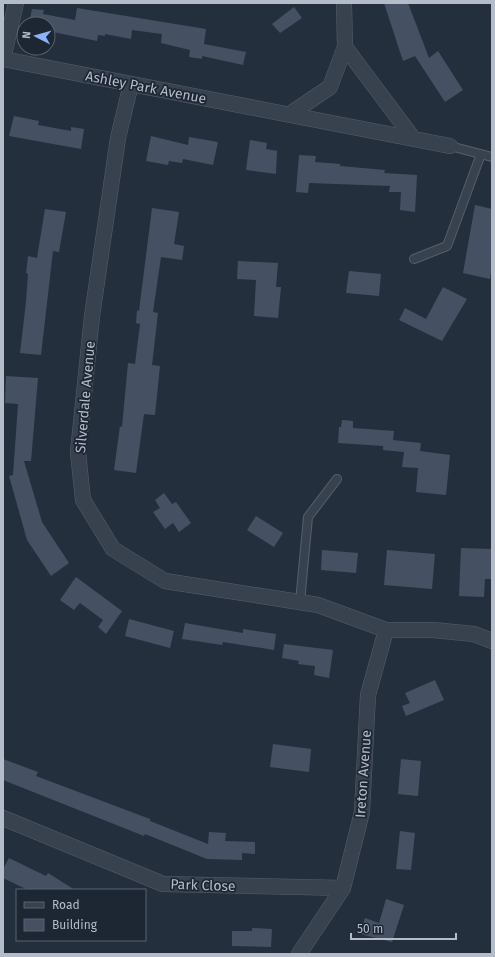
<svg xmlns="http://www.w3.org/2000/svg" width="495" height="957" viewBox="0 0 495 957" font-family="'Fira Sans',sans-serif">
<rect width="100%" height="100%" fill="#242f3e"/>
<path fill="#455162" d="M384 3H408L429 58 438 51 463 90 445 102 415 56 403 61Z
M294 7 302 18 280 33 272 24Z
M77 8 206 29 204 44 246 52 243 65 202 56V59L189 57 190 50 161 43 162 34 132 30 131 39 105 34V36L98 35 97 41 48 31V24H29L32 9 44 10 43 14 75 20Z
M14 116 39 121 38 125 71 131V127L84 129 81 149 9 136Z
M151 136 188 145 189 137 218 142 213 165 183 159 182 163 169 161 168 165 146 161Z
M250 140 267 143 266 149 277 151 276 174 246 170Z
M299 155 316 156 315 162 340 164V166L385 170 384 173 417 175 415 212 400 210 401 192H389L390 186 309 183 308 193 296 192Z
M475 205 492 209V265L490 279 463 273Z
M152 208 179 212 174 244 184 246 182 260 161 257 153 312 158 313 152 365 160 366 155 415 144 414 136 473 114 470 120 426 122 427 128 363 135 364 140 324 136 323 137 310 139 311Z
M45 209 66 212 59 252 53 251 41 355 20 353 26 302 28 274 26 273 28 256 37 258Z
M238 261 278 263 276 287H281L278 318 254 316 256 280 237 279Z
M349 271 381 274 379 296 346 293Z
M443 287 467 299 442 341 399 320 405 308 426 319Z
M6 376 38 378 31 461H24L42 522 69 563 51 576 27 540 9 476 13 475 18 404 5 403Z
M342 420 353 421V428L394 431 393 440 421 443 420 451 450 455 446 495 416 492 418 468 402 467 404 452 383 450V446L338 443 339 427H341Z
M164 493 172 504 176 502 191 523 179 532 173 523 165 529 153 512 160 508 155 500Z
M256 516 283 533 274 547 247 530Z
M461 548 492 549V579H485L484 597 459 596Z
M322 550 358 553 356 573 321 570Z
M387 550 435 554 432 589 384 585Z
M76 577 122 611 106 634 98 627 103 620 80 603 74 610 60 600Z
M129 619 174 631 170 648 125 636Z
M185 623 243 633V629L276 634 274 650 223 642 222 645 182 639Z
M284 644 333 650 329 678 314 675 315 666 298 664 299 661 282 658Z
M435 680 444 700 406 716 402 706 410 703 405 693Z
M273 744 311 749 309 772 270 767Z
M3 759 38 772 36 776 150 819V821L208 844 209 832 226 833 225 841 255 842V854L242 853V860L207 859 145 834 144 836 3 780Z
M401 759 421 761 418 796 398 794Z
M400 831 415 833 411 870 396 869Z
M9 858 46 876 48 873 75 890H28L3 878V869Z
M386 899 404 905 392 942 360 934 365 918 379 923Z
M252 928 272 929 271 947 232 946V931H252Z"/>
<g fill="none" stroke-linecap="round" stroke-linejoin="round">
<defs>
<path id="service" d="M450 146 492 157
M414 259 447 246 481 154
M300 602 308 517 337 479"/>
<path id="minor" d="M344 3 345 47 413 138
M3 59 450 146
M3 59 16 3
M131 84 118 138 92 316 78 452 83 500 113 549 165 581 318 605 386 630H433L474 634 492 641
M290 114 330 87 345 47
M3 818 163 884 343 888
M299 954 343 888 362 812 368 695 386 630"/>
</defs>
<use href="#service" stroke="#565f6c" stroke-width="10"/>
<use href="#minor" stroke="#565f6c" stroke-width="16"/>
<use href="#service" stroke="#38414e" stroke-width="8"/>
<use href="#minor" stroke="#38414e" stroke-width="15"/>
</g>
<g text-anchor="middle" stroke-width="3.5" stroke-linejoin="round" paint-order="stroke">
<g font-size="14" fill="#b4bcc9" stroke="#1d2633">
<text transform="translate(146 87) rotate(11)" y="5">Ashley Park Avenue</text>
<text transform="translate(85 397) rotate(-85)" y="5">Silverdale Avenue</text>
<text transform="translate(363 774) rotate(-86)" y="5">Ireton Avenue</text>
<text transform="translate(203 885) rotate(2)" y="5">Park Close</text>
</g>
</g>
<rect width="495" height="957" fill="none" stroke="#b4bcc9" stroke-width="8"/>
<rect x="16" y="889" width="130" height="52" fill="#1d2633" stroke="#59626f"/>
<rect x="24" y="902" width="20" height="6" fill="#38414e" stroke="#59626f"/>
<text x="52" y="909" font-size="12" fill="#b4bcc9">Road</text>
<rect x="24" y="919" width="20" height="12" fill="#455162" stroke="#59626f"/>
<text x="52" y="929" font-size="12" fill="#b4bcc9">Building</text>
<g transform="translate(36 36) rotate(276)"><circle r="19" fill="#1d2633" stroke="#59626f"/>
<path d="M0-3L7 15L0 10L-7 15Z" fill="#8ab4f8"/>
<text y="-6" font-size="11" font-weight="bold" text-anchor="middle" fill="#b4bcc9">N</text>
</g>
<path d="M351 933v6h105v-6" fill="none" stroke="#b4bcc9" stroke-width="2"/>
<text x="357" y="933" font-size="12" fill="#b4bcc9" stroke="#1d2633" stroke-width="3" paint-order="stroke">50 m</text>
</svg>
